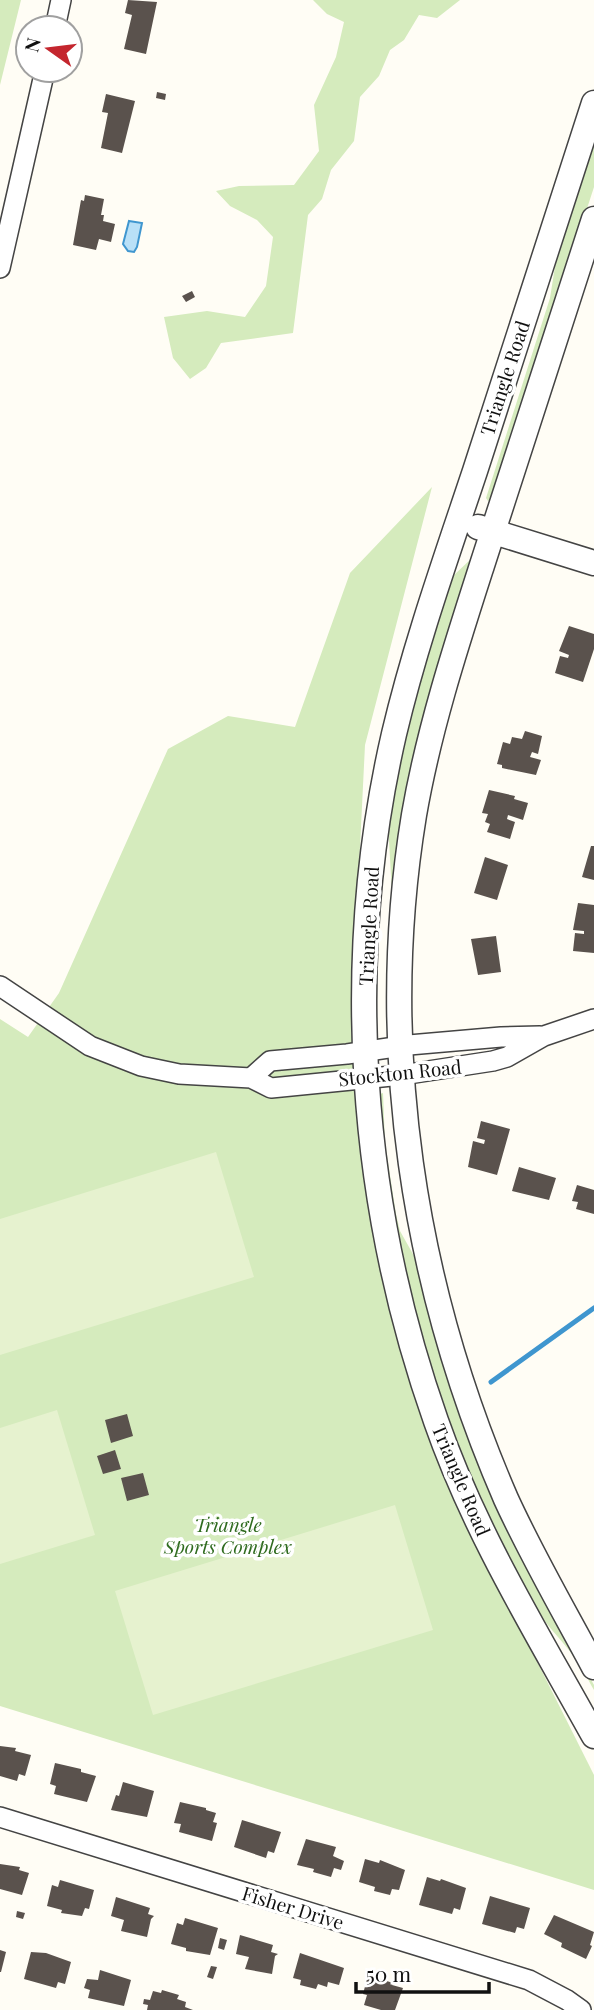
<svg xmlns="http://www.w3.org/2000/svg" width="594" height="2010" viewBox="0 0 594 2010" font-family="'Playfair Display',serif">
<rect width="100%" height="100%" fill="#fffdf5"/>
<path fill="#d5ebbd" d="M0 0H21L0 85Z
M313 0H460L437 18 419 15 404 40 390 50 379 76 360 97 354 141 331 170 322 199 308 215 293 333 221 343 206 368 190 379 173 358 164 317 207 311 245 317 266 286 273 237 257 220 230 206 216 191 239 186 294 185 319 151 314 105 336 57 344 22 327 14Z
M594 136V187L492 500 488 501 486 498 550 298 558 248Z
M432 487 365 745 351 1031 399 1348 483 1554 594 1775V1890L0 1706V1019L28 1037 59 993 168 749 228 716 295 727 350 573Z
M473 557 451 626 389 1032 387 971 392 894 388 823 401 752 418 678 453 576Z
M383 1093 385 1143 396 1214 400 1231 418 1263 566 1635 594 1685V1690C588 1680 583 1668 575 1658 562 1640 544 1623 533 1604 444 1450 387 1272 380 1094Z"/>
<path fill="#e6f2cf" d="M216 1152 254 1277 0 1355V1219Z
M57 1410 95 1535 0 1564V1428Z
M395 1505 433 1630 153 1715 115 1591Z"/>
<path fill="#b9e0f7" stroke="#3f96cf" stroke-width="2" d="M129 221 142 223 137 247 134 252 128 251 123 244Z"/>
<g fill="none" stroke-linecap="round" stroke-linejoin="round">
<path stroke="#3f96cf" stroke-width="5" d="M491 1382 594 1308"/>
</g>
<path fill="#5a524d" d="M128 0 157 2 146 54 124 49 132 15 125 13Z
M157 92 166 94 165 100 156 98Z
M106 94 135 101 122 153 101 148 108 113 102 112Z
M85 195 104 199 101 215H104L103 221 115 224 111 242 99 239 96 250 73 245 81 200 84 201Z
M192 291 195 297 186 302 182 296Z
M569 626 594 634V649L583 682 555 673 560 656 568 658 569 655 559 651Z
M525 731 542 736 538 754 532 752 530 757 541 760 536 775 502 768V765L497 764 503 742 510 744 512 737 522 739Z
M489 790 515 796 514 799 528 803 523 820 508 815 507 819 515 822 510 839 487 832 490 824 485 822 488 814 482 813Z
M591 846H594V880L582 877Z
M485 857 508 865 497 900 474 893Z
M578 903 594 905V953L573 951 575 933 584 934V931L573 930Z
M496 936 501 972 478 975 471 939Z
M481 1121 510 1129 497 1175 468 1167 473 1141 484 1144 485 1140 477 1138Z
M519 1167 556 1178 549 1200 512 1191Z
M577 1185 594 1190V1214L576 1209 578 1202 572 1201Z
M127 1414 133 1436 111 1443 105 1420Z
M115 1450 121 1469 103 1474 97 1456Z
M143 1473 149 1495 127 1501 121 1478Z
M0 1746 16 1748 15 1751 31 1755 25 1776 19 1774 17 1781 0 1776Z
M55 1763 81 1769V1772L96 1776 87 1802 54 1794 56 1786 50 1784Z
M123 1782 154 1791 147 1817 111 1810 116 1795 119 1796Z
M180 1802 206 1808V1810L216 1813 213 1822 217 1823 212 1841 179 1832 181 1824 174 1823Z
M242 1820 281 1832 274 1853 268 1851 266 1858 234 1847Z
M306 1839 336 1847 333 1856 344 1861 341 1870 334 1868 331 1877 313 1872 314 1869 297 1865Z
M365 1859 379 1863 380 1860 405 1870 399 1890 392 1889 390 1895 374 1891 375 1887 359 1882Z
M0 1864 20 1867 19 1870 29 1873 22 1895 0 1889Z
M427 1877 440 1881 441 1879 466 1888 460 1910 454 1908 452 1914 419 1905Z
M60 1880 94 1890 89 1909 85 1908 82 1916 61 1913 62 1910 47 1906 52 1885 58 1887Z
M490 1896 530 1908 524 1929 517 1927 515 1933 482 1924Z
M116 1897 150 1908 148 1914 154 1916 151 1919 147 1937 121 1931 124 1920 111 1916Z
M17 1911 25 1913 23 1919 16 1917Z
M554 1915 594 1932 590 1945 592 1946 586 1959 561 1947 562 1943 544 1934Z
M185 1918 218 1928 210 1955 186 1951V1948L171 1944 177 1923 183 1925Z
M240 1935 273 1945 271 1952 278 1954 275 1956 272 1974 245 1969 249 1957 236 1954Z
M220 1938 227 1940 224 1950 218 1948Z
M0 1950 6 1952 1 1972H0Z
M31 1952 46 1953 71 1962 65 1984 58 1982 56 1988 24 1979Z
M300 1953 344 1968 339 1985 328 1982 327 1987 318 1984 316 1989 300 1985 301 1980 293 1978Z
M211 1966 217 1967 213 1979 207 1977Z
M100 1970 131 1980 124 2006 88 1998 90 1990 84 1988 87 1979 98 1980Z
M368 1975 393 1983 392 1985 403 1988 395 2010H381L364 2005 367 1995 363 1994Z
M162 1990 179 1995 177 1999 186 2002 185 2007 193 2010H147L148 2005 143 2004 144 1999 150 2000 153 1991 161 1993Z"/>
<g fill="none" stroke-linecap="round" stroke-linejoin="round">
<defs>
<path id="minor" d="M55 28 61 0
M0 268 45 70
M0 986 90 1046 141 1066 179 1074 251 1078 271 1088 402 1075 493 1061 507 1057 544 1036 594 1019
M251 1078 270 1061 347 1054 409 1045 501 1037 540 1036
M0 1817 529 1980 567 2000 581 2010"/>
<path id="tertiary" d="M594 103C554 225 515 348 475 471 446 558 415 645 394 734 342 960 359 1203 436 1421 475 1533 537 1633 594 1736
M594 219C557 332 521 446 484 559 457 643 429 728 414 815 376 1046 413 1285 506 1499 532 1556 564 1611 594 1667
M478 527 594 563"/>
</defs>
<use href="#minor" stroke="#444" stroke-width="22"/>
<use href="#tertiary" stroke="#444" stroke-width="27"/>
<use href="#minor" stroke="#fff" stroke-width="19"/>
<use href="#tertiary" stroke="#fff" stroke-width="24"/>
</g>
<g text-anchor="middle" stroke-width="7" stroke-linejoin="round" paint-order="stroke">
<g font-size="19" fill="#111" stroke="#fff">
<text transform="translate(505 378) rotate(-72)" y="7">Triangle Road</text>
<text transform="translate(369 926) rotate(-87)" y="7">Triangle Road</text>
<text transform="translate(400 1073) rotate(-6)" y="7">Stockton Road</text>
<text transform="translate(461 1480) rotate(67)" y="7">Triangle Road</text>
<text transform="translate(293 1908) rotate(17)" y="7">Fisher Drive</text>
</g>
<g font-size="19" font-style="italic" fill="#2f6b1f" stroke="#fff">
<text x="228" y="1532">Triangle<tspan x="228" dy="22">Sports Complex</tspan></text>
</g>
</g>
<g transform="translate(49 49) rotate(284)"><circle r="33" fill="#ffffff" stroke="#a0a0a0" stroke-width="2"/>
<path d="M0-5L12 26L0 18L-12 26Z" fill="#c4262e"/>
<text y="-10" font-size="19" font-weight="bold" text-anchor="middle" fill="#111111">N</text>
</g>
<path d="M356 1982v10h133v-10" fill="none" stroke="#111111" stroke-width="3.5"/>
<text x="366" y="1982" font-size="21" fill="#111111" stroke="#ffffff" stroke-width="5" paint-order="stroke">50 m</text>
</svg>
